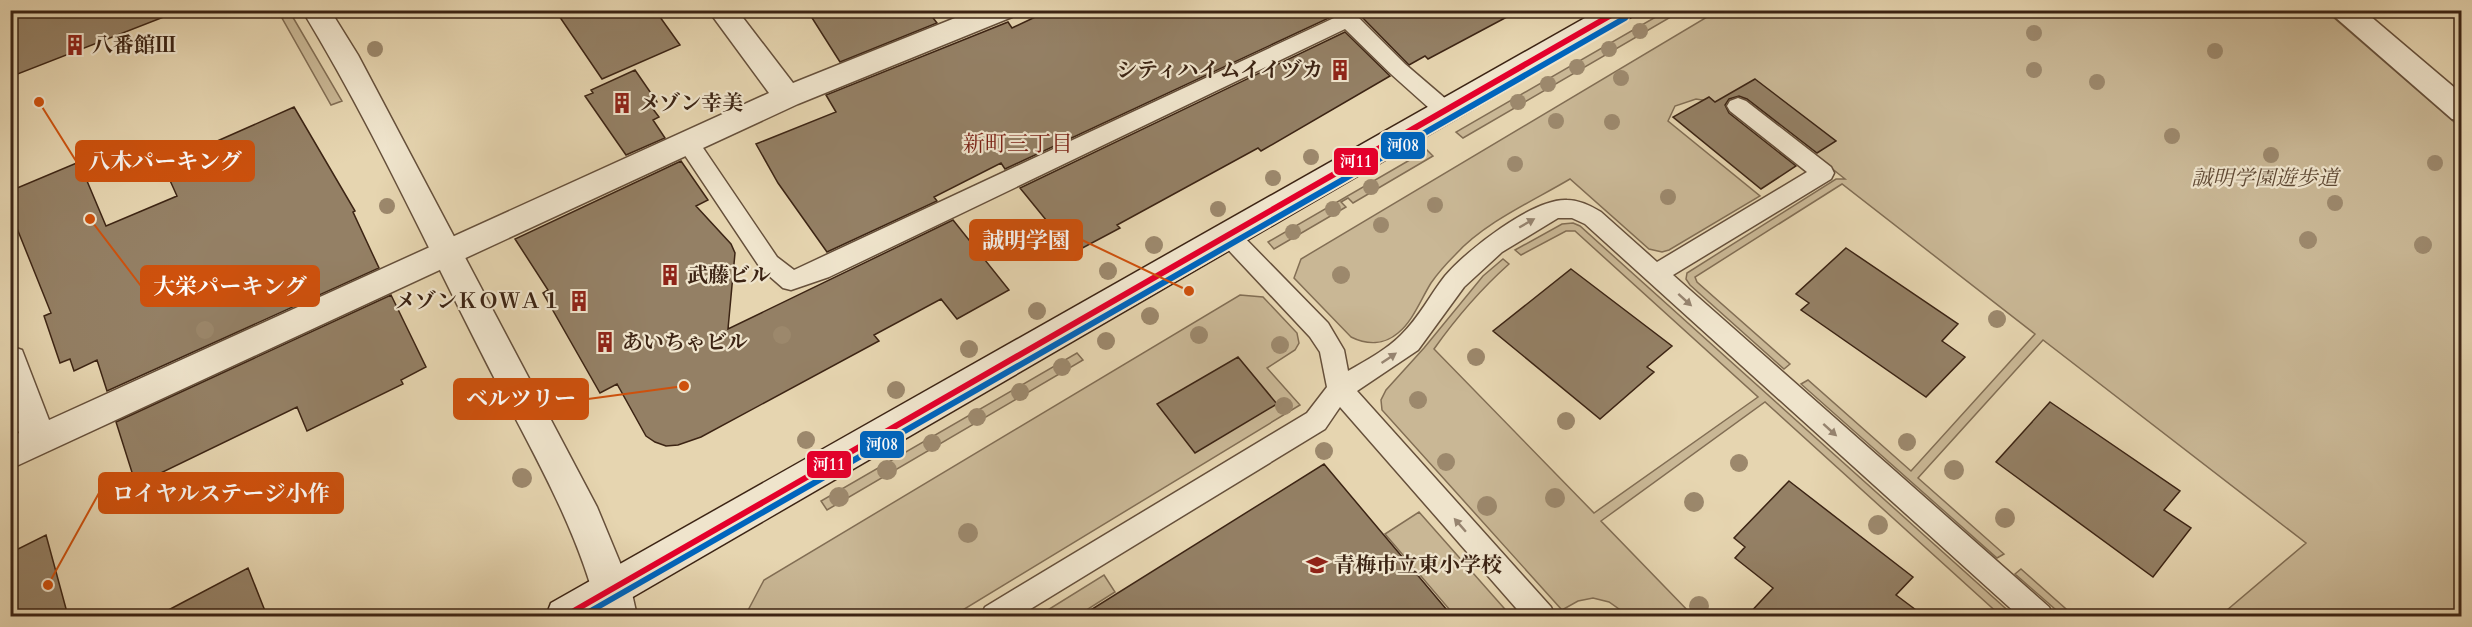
<svg xmlns="http://www.w3.org/2000/svg" width="2472" height="627" viewBox="0 0 2472 627" font-family="Cardo,'Noto Serif JP',serif">
<rect width="100%" height="100%" fill="#e6d5b0"/>
<filter id="stains"><feTurbulence type="fractalNoise" baseFrequency=".00333" numOctaves="4"/><feColorMatrix values="0 0 0 0 .2 0 0 0 0 .09 0 0 0 0 .02 0 0 0 .5 -.17"/></filter>
<radialGradient id="worn" r=".72"><stop offset=".6" stop-color="#630" stop-opacity="0"/><stop offset="1" stop-color="#630" stop-opacity=".3"/></radialGradient>
<path fill="#c9b795" stroke="#826e54" stroke-width="1.5" d="M1666 11H1681L1463 138 1456 132Z
M1717 11H2326L2461 128V616H2372L2363 610 2354 616H2220L2306 543 2043 340 1918 478 2004 554 1997 558 1801 384 1808 380 1911 471 2035 334 1842 184 1695 277 1697 282 1790 364 1784 369 1690 285 1686 279 1687 273 1836 179H1845L1738 94 1721 103 1696 99 1675 106 1668 121 1760 196 1669 250 1662 252 1649 249 1570 179C1533 201 1485 222 1455 255 1447 263 1438 273 1431 283 1421 299 1413 321 1398 333 1384 345 1367 345 1351 337L1294 278 1301 259Z
M291 14 342 101 331 105 282 18Z
M1427 150 1433 156 1353 203 1348 198 1341 202 1346 207 1274 249 1268 242Z
M1573 223 1580 226 2014 616H2001L1765 402 1601 521 1693 616H1629L1609 602 1593 598 1578 601 1562 610 1382 410 1381 400 1386 390 1424 348 1483 276 1503 259 1509 264C1481 289 1456 318 1434 349L1594 513 1758 397 1575 231H1566L1521 255 1515 250 1562 224Z
M1240 295 1263 297 1297 333 1299 343 1295 350 1267 368 1300 405 953 616H745L764 580Z
M1077 353 1083 360 827 510 821 501Z
M1419 512 1511 616H1455L1385 534Z
M2021 569 2074 616H2063L2015 574Z
M1104 575 1115 592 1077 616H1038Z"/>
<path fill="#948065" stroke="#3c2414" stroke-width="1.5" d="M10 10H174V13L10 77Z
M555 10H655L680 45 602 79Z
M807 10H927L937 23 840 62Z
M1050 10H1326L1331 17 1005 169 1001 163 934 197 937 201 827 252 778 183 756 144 836 112 826 95 1008 22 1012 28Z
M1355 10H1520L1428 59 1425 56 1409 65Z
M1345 32 1390 76 1261 151 1258 148 1117 225 1120 228 1073 253 1020 188Z
M635 70 657 102 650 105 659 117 653 120 665 138 626 155 585 96 593 93 591 90Z
M1755 79 1836 141 1817 153 1747 99 1739 96 1729 99 1725 105 1729 113 1796 166 1761 189 1673 117 1709 97 1715 102Z
M294 107 355 211 353 212 379 268 107 391 97 360 74 371 70 359 60 363 44 316 51 313 10 211V191L79 162 106 226 177 196 163 165Z
M681 161 708 200 696 206 731 244 735 253 728 329 953 220 1009 290 957 319 941 299 874 335 879 341 701 437 678 445 666 446 655 442 646 436 617 384 600 393 543 293 548 290 515 239Z
M1846 248 1958 324 1942 341 1965 357 1926 397 1801 310 1809 303 1796 294Z
M1571 269 1672 346 1647 367 1654 372 1600 419 1493 331Z
M391 295 426 367 401 380 403 384 307 431 297 407 136 485 116 422Z
M1238 357 1277 404 1195 453 1157 404Z
M2050 402 2180 491 2164 510 2191 528 2153 577 1996 462Z
M1324 464 1452 616H1081Z
M1789 481 1913 577 1896 595 1924 616H1747L1773 588 1735 558 1745 547 1734 538Z
M46 535 68 616H10V553Z
M248 568 267 616H157Z"/>
<g fill="none" stroke-linecap="round" stroke-linejoin="round">
<defs>
<path id="service" d="M1328 10H1351L1405 64 1454 106 1457 111 1454 116 1446 119 1438 116 1391 74 1345 29 829 277 791 290 783 288 761 269 676 142 679 136 687 134 695 136 777 257 794 270 1334 18Z
M1738 98 1746 101 1831 167 1834 173 1831 179 1673 275 2049 607 2053 616H2019L1585 224 1572 218H1558L1502 252 1464 287 1418 350 1357 391 1551 607 1555 616H1523L1340 407 1325 429 1019 616H981L985 607 1307 413 1327 387 1320 352 1310 337 1220 241 1217 235 1220 229 1228 226 1236 229 1328 323 1344 350 1348 371C1367 360 1386 350 1401 335 1419 318 1430 295 1445 276 1466 251 1533 198 1567 200 1579 200 1591 206 1601 212L1657 262 1807 172 1730 111 1727 106 1730 101Z"/>
<path id="minor" d="M708 10H737L793 83 975 10H1016L1012 17 798 104 10 469V437L19 433 10 410V346L22 350 49 420 769 93Z
M2331 10H2363L2462 94V121L2452 119 2335 17Z"/>
<path id="tertiary" d="M302 10H330L358 55 597 507 631 589 637 616H599C577 523 524 438 481 352 423 238 369 120 302 10Z"/>
<path id="secondary" d="M1599 10H1635L1631 17 600 616H546L551 603Z"/>
</defs>
<use href="#service" stroke="#66503b" stroke-width="3"/>
<use href="#minor" stroke="#66503b" stroke-width="3"/>
<use href="#tertiary" stroke="#66503b" stroke-width="3"/>
<use href="#secondary" stroke="#3c2414" stroke-width="3"/>
<use href="#service" fill="#efe4cc" fill-rule="evenodd"/>
<use href="#minor" fill="#efe4cc" fill-rule="evenodd"/>
<use href="#tertiary" fill="#efe4cc" fill-rule="evenodd"/>
<use href="#secondary" fill="#efe4cc" fill-rule="evenodd"/>
<defs>
<path id="bus-1" d="M565 616 1620 10"/>
<path id="bus-2" d="M582 616 1625 18"/>
</defs>
<use href="#bus-1" stroke="#efe4cc" stroke-width="10"/>
<use href="#bus-2" stroke="#efe4cc" stroke-width="10"/>
<use href="#bus-1" stroke="#e4002b" stroke-width="6"/>
<use href="#bus-2" stroke="#0065bd" stroke-width="6"/>
</g>
<g fill="#9c886c">
<circle cx="1640" cy="31" r="8"/>
<circle cx="2034" cy="33" r="8"/>
<circle cx="375" cy="49" r="8"/>
<circle cx="1609" cy="49" r="8"/>
<circle cx="2215" cy="51" r="8"/>
<circle cx="1577" cy="67" r="8"/>
<circle cx="2034" cy="70" r="8"/>
<circle cx="1621" cy="78" r="8"/>
<circle cx="2097" cy="82" r="8"/>
<circle cx="1548" cy="84" r="8"/>
<circle cx="1518" cy="102" r="8"/>
<circle cx="1556" cy="121" r="8"/>
<circle cx="1612" cy="122" r="8"/>
<circle cx="2172" cy="136" r="8"/>
<circle cx="2271" cy="155" r="8"/>
<circle cx="1311" cy="157" r="8"/>
<circle cx="2435" cy="163" r="8"/>
<circle cx="1515" cy="164" r="8"/>
<circle cx="1273" cy="178" r="8"/>
<circle cx="1371" cy="187" r="8"/>
<circle cx="1668" cy="197" r="8"/>
<circle cx="2335" cy="203" r="8"/>
<circle cx="1435" cy="205" r="8"/>
<circle cx="387" cy="206" r="8"/>
<circle cx="1218" cy="209" r="8"/>
<circle cx="1333" cy="209" r="8"/>
<circle cx="1381" cy="225" r="8"/>
<circle cx="1293" cy="232" r="8"/>
<circle cx="2308" cy="240" r="9"/>
<circle cx="1154" cy="245" r="9"/>
<circle cx="2423" cy="245" r="9"/>
<circle cx="1108" cy="271" r="9"/>
<circle cx="1341" cy="275" r="9"/>
<circle cx="1037" cy="311" r="9"/>
<circle cx="1150" cy="316" r="9"/>
<circle cx="1997" cy="319" r="9"/>
<circle cx="205" cy="330" r="9"/>
<circle cx="782" cy="335" r="9"/>
<circle cx="1199" cy="335" r="9"/>
<circle cx="1106" cy="341" r="9"/>
<circle cx="1280" cy="345" r="9"/>
<circle cx="969" cy="349" r="9"/>
<circle cx="1476" cy="357" r="9"/>
<circle cx="1062" cy="367" r="9"/>
<circle cx="896" cy="390" r="9"/>
<circle cx="1020" cy="392" r="9"/>
<circle cx="1418" cy="400" r="9"/>
<circle cx="1284" cy="406" r="9"/>
<circle cx="977" cy="417" r="9"/>
<circle cx="1566" cy="421" r="9"/>
<circle cx="806" cy="440" r="9"/>
<circle cx="1907" cy="442" r="9"/>
<circle cx="932" cy="443" r="9"/>
<circle cx="1324" cy="451" r="9"/>
<circle cx="1446" cy="462" r="9"/>
<circle cx="1739" cy="463" r="9"/>
<circle cx="887" cy="470" r="10"/>
<circle cx="1954" cy="470" r="10"/>
<circle cx="522" cy="478" r="10"/>
<circle cx="839" cy="497" r="10"/>
<circle cx="1555" cy="498" r="10"/>
<circle cx="1694" cy="502" r="10"/>
<circle cx="1487" cy="506" r="10"/>
<circle cx="2005" cy="518" r="10"/>
<circle cx="1878" cy="525" r="10"/>
<circle cx="968" cy="533" r="10"/>
<circle cx="1699" cy="606" r="10"/>
</g>
<defs><path id="oneway-solid" d="M-6-.8H1V-3.2L6.5 0L1 3.2V.8H-6Z" transform="scale(1.5)"/></defs>
<g fill="#968470">
<use href="#oneway-solid" transform="translate(1527 223) rotate(-30)"/>
<use href="#oneway-solid" transform="translate(1685 300) rotate(42)"/>
<use href="#oneway-solid" transform="translate(1389 358) rotate(-34)"/>
<use href="#oneway-solid" transform="translate(1830 430) rotate(42)"/>
<use href="#oneway-solid" transform="translate(1460 525) rotate(-131)"/>
</g>
<defs>
<symbol id="building-bare" viewBox="-9 -9 18 18"><path d="M-4-6H4V6H1V3H-1V6H-4ZM-2.5-4.3h1.7v1.8h-1.7ZM.8-4.3h1.7v1.8H.8ZM-2.5-1h1.7V.8h-1.7ZM.8-1h1.7V.8H.8Z" fill="#8f2418" stroke="#efe4cc" stroke-width="2.5" paint-order="stroke"/></symbol>
<symbol id="school-bare" viewBox="-9 -9 18 18"><path d="M0-5L7-2L0 1L-7-2ZM-4 1L0 2.5L4 1V4Q0 6-4 4Z" fill="#8f2418" stroke="#efe4cc" stroke-width="2.5" paint-order="stroke"/></symbol>
</defs>
<g fill-rule="evenodd">
<use href="#building-bare" x="60" y="30" width="30" height="30"/>
<use href="#building-bare" x="1325" y="55" width="30" height="30"/>
<use href="#building-bare" x="607" y="88" width="30" height="30"/>
<use href="#building-bare" x="655" y="260" width="30" height="30"/>
<use href="#building-bare" x="564" y="286" width="30" height="30"/>
<use href="#building-bare" x="590" y="327" width="30" height="30"/>
<use href="#school-bare" x="1302" y="550" width="30" height="30"/>
</g>
<g text-anchor="middle" stroke-width="4.5" stroke-linejoin="round" paint-order="stroke">
<g font-size="21" font-weight="bold" fill="#3c2414" stroke="#efe4cc" text-anchor="start">
<text x="92" y="52">八番館Ⅲ</text>
<text x="1323" y="77" text-anchor="end">シティハイムイイヅカ</text>
<text x="639" y="110">メゾン幸美</text>
<text x="687" y="282">武藤ビル</text>
<text x="562" y="308" text-anchor="end">メゾンＫＯＷＡ１</text>
<text x="622" y="349">あいちゃビル</text>
<text x="1334" y="572">青梅市立東小学校</text>
</g>
<g font-size="21" font-style="italic" fill="#5f4934" stroke="#efe4cc">
<text x="2265" y="185">誠明学園遊歩道</text>
</g>
<g font-size="22" fill="#7a1f14" stroke="#efe4cc">
<text x="1018" y="151">新町三丁目</text>
</g>
</g>
<path fill="none" stroke="#ce510d" stroke-width="2" d="M39 102L76 161M1189 291L1082 240M90 219L141 286M684 386L588 399M48 585L99 493"/>
<g fill="#ce510d" stroke="#efe4cc" stroke-width="2">
<circle cx="39" cy="102" r="6"/>
<circle cx="1189" cy="291" r="6"/>
<circle cx="90" cy="219" r="6"/>
<circle cx="684" cy="386" r="6"/>
<circle cx="48" cy="585" r="6"/>
</g>
<g fill="#ce510d" stroke="#ce510d" stroke-width="2">
<rect x="76" y="141" width="178" height="40" rx="6"/>
<rect x="970" y="220" width="112" height="40" rx="6"/>
<rect x="141" y="266" width="178" height="40" rx="6"/>
<rect x="454" y="379" width="134" height="40" rx="6"/>
<rect x="99" y="473" width="244" height="40" rx="6"/>
</g>
<g font-size="22" text-anchor="middle" font-weight="bold" fill="#fff">
<text x="165" y="169">八木パーキング</text>
<text x="1026" y="248">誠明学園</text>
<text x="230" y="294">大栄パーキング</text>
<text x="521" y="406">ベルツリー</text>
<text x="221" y="501">ロイヤルステージ小作</text>
</g>
<g stroke="#efe4cc" stroke-width="2">
<rect x="1380" y="131" width="46" height="29" rx="6" fill="#0065bd"/>
<rect x="1333" y="147" width="46" height="29" rx="6" fill="#e4002b"/>
<rect x="859" y="430" width="46" height="29" rx="6" fill="#0065bd"/>
<rect x="806" y="450" width="46" height="29" rx="6" fill="#e4002b"/>
</g>
<g font-size="16" text-anchor="middle" font-weight="bold" fill="#fff">
<text x="1403" y="151">河08</text>
<text x="1356" y="167">河11</text>
<text x="882" y="450">河08</text>
<text x="829" y="470">河11</text>
</g>
<rect width="2472" height="627" fill="none" stroke="#e6d5b0" stroke-width="36"/>
<rect x="12" y="12" width="2448" height="603" fill="none" stroke="#3c2414" stroke-width="3"/>
<rect x="18" y="18" width="2436" height="591" fill="none" stroke="#3c2414" stroke-width="1.5"/>
<rect width="100%" height="100%" filter="url(#stains)"/>
<rect width="100%" height="100%" fill="url(#worn)"/>
</svg>
